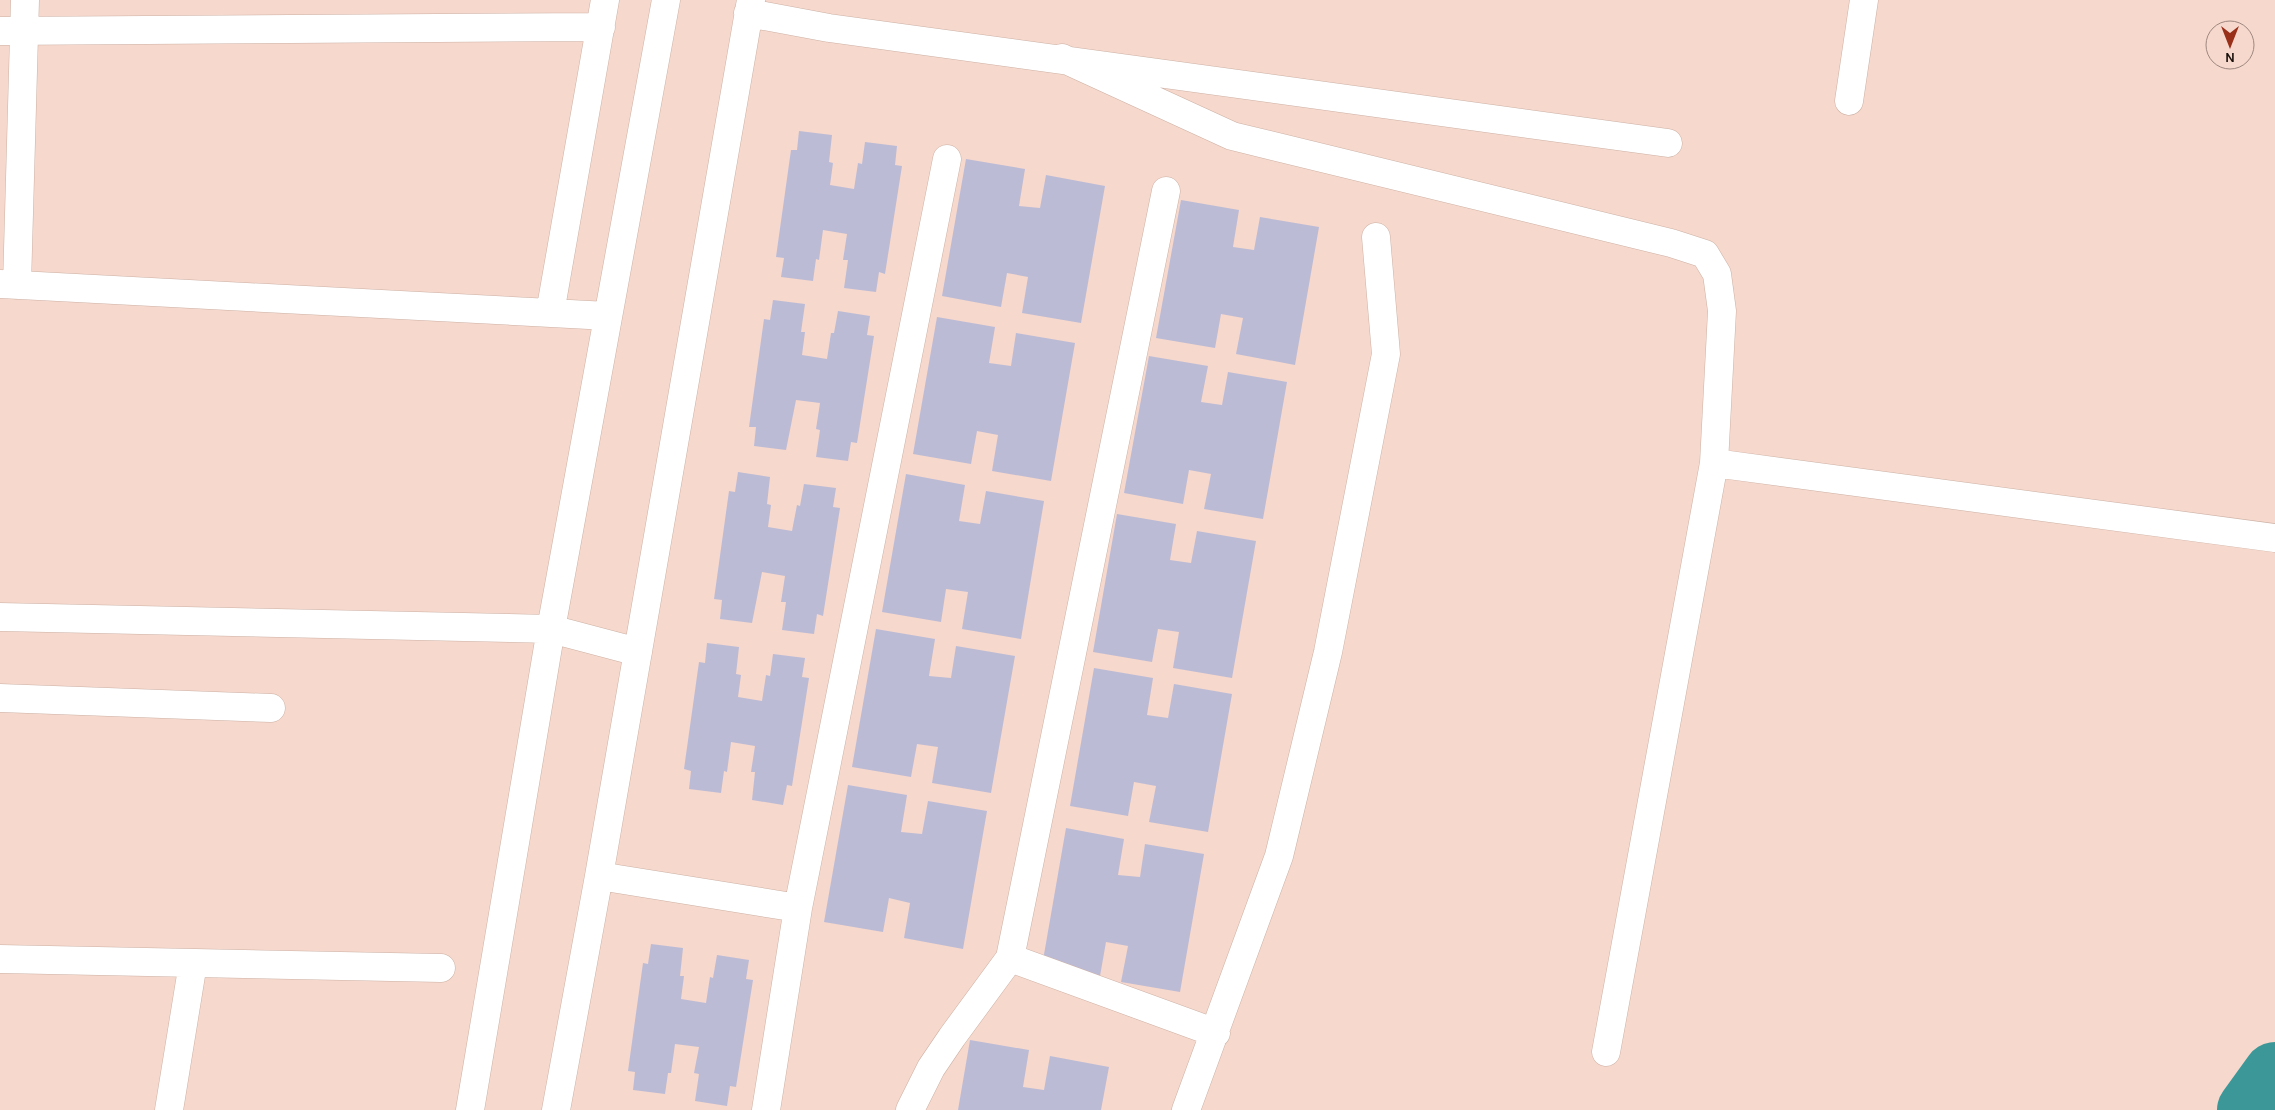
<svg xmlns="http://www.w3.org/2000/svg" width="2275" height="1110" viewBox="0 0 2275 1110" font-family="Karla,sans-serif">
<rect width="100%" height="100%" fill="#f6d8cc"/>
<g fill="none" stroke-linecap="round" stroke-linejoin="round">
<path stroke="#3c9898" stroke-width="64" d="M2249 1110 2275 1074"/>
</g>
<path fill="#bcbbd6" d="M799 131 832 135 829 162 833 163 830 185 854 189 858 163 862 164 865 142 897 146 895 165 902 166 885 274 879 272 876 292 844 288 848 260H843L847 234 823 230 819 260 816 259 813 281 781 277 784 258 776 257 791 150H797Z
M966 159 1025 169 1019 206 1040 208 1046 175 1105 186 1081 323 1022 313 1028 277 1007 273 1001 307 942 296Z
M1181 200 1239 210 1233 247 1254 250 1260 217 1319 227 1295 365 1236 354 1243 318 1221 314 1215 348 1156 338Z
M773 300 805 304 801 332H805L802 355 827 359 831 333H834L838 311 870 316 867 335 874 336 857 443 851 442 848 461 816 457 820 430 816 429 820 403 796 400 786 450 754 446 756 427H749L764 319 770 320Z
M937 317 995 327 989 363 1011 366 1016 333 1075 343 1051 481 992 471 998 435 977 431 971 464 913 454Z
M1149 356 1208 366 1201 402 1222 405 1228 372 1287 382 1263 519 1204 509 1211 474 1189 470 1183 504 1124 493Z
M738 472 770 477 767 504 771 505 768 527 792 531 797 505 800 506 804 484 836 488 833 507 840 508 823 616 817 614 814 634 782 630 786 602H781L785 576 762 572 752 623 720 619 722 600 714 599 729 491 735 492Z
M906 474 965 485 959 521 980 524 986 491 1044 501 1021 639 962 629 968 592 946 589 941 622 882 612Z
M1117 514 1176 524 1170 560 1191 563 1197 531 1256 541 1232 678 1173 668 1179 632 1158 629 1152 662 1093 652Z
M876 629 935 639 929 676 951 678 956 646 1015 656 991 793 932 783 938 747 917 744 911 777 852 767Z
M707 643 739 647 736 674 741 675 738 697 762 701 766 675 770 676 773 654 805 658 802 677 809 678 792 786 787 785 783 805 752 800 755 772H751L755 746 731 742 727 772 724 771 721 793 689 789 691 771 684 769 699 662 705 663Z
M1094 668 1153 678 1147 715 1168 718 1174 684 1232 694 1208 832 1149 822 1156 786 1134 782 1128 816 1070 806Z
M848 785 907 795 901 832 922 834 928 801 987 811 963 949 904 938 910 903 889 898 883 932 824 922Z
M1066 828 1124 839 1118 875 1140 877 1145 844 1204 854 1180 992 1121 982 1128 946 1106 942 1100 976 1042 966Z
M651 944 683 948 680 976H684L681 999 706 1003 710 977 713 978 717 955 749 960 746 979 753 980 736 1087 730 1086 727 1106 695 1101 699 1074 694 1073 699 1047 675 1044 671 1073H668L665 1094 633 1090 635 1072 628 1071 643 963 648 964Z
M970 1040 1029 1050 1023 1087 1044 1090 1050 1056 1109 1067 1101 1110H958Z"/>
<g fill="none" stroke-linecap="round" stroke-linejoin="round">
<defs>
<path id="minor" d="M748 13 829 28 1668 143
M0 31 601 27
M1062 58 1232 136 1671 243 1705 254 1717 274 1722 311 1714 463 1606 1052
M1849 101 1864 0
M0 284 608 316
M17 285 25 0
M550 313 605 0
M1714 463 2275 538
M0 617 551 629 638 652
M0 698 271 708
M599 876 798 908
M1010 958 1216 1033
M0 959 441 968
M169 1110 193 963
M470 1110 551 629 666 0
M556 1110 599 876 751 0
M766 1110 798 908 947 159
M910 1110 931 1068 952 1037 1010 958 1166 191
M1186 1110 1279 856 1328 652 1386 354 1376 237"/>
</defs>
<use href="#minor" stroke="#cdb1a5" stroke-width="29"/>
<use href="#minor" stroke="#fff" stroke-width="28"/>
</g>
<g transform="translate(2230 45) rotate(180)"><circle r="24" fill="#f6d8cc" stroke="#9e8880"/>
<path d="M0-4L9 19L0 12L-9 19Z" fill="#99301a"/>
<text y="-8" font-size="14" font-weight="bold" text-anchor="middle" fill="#1a110d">N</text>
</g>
</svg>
